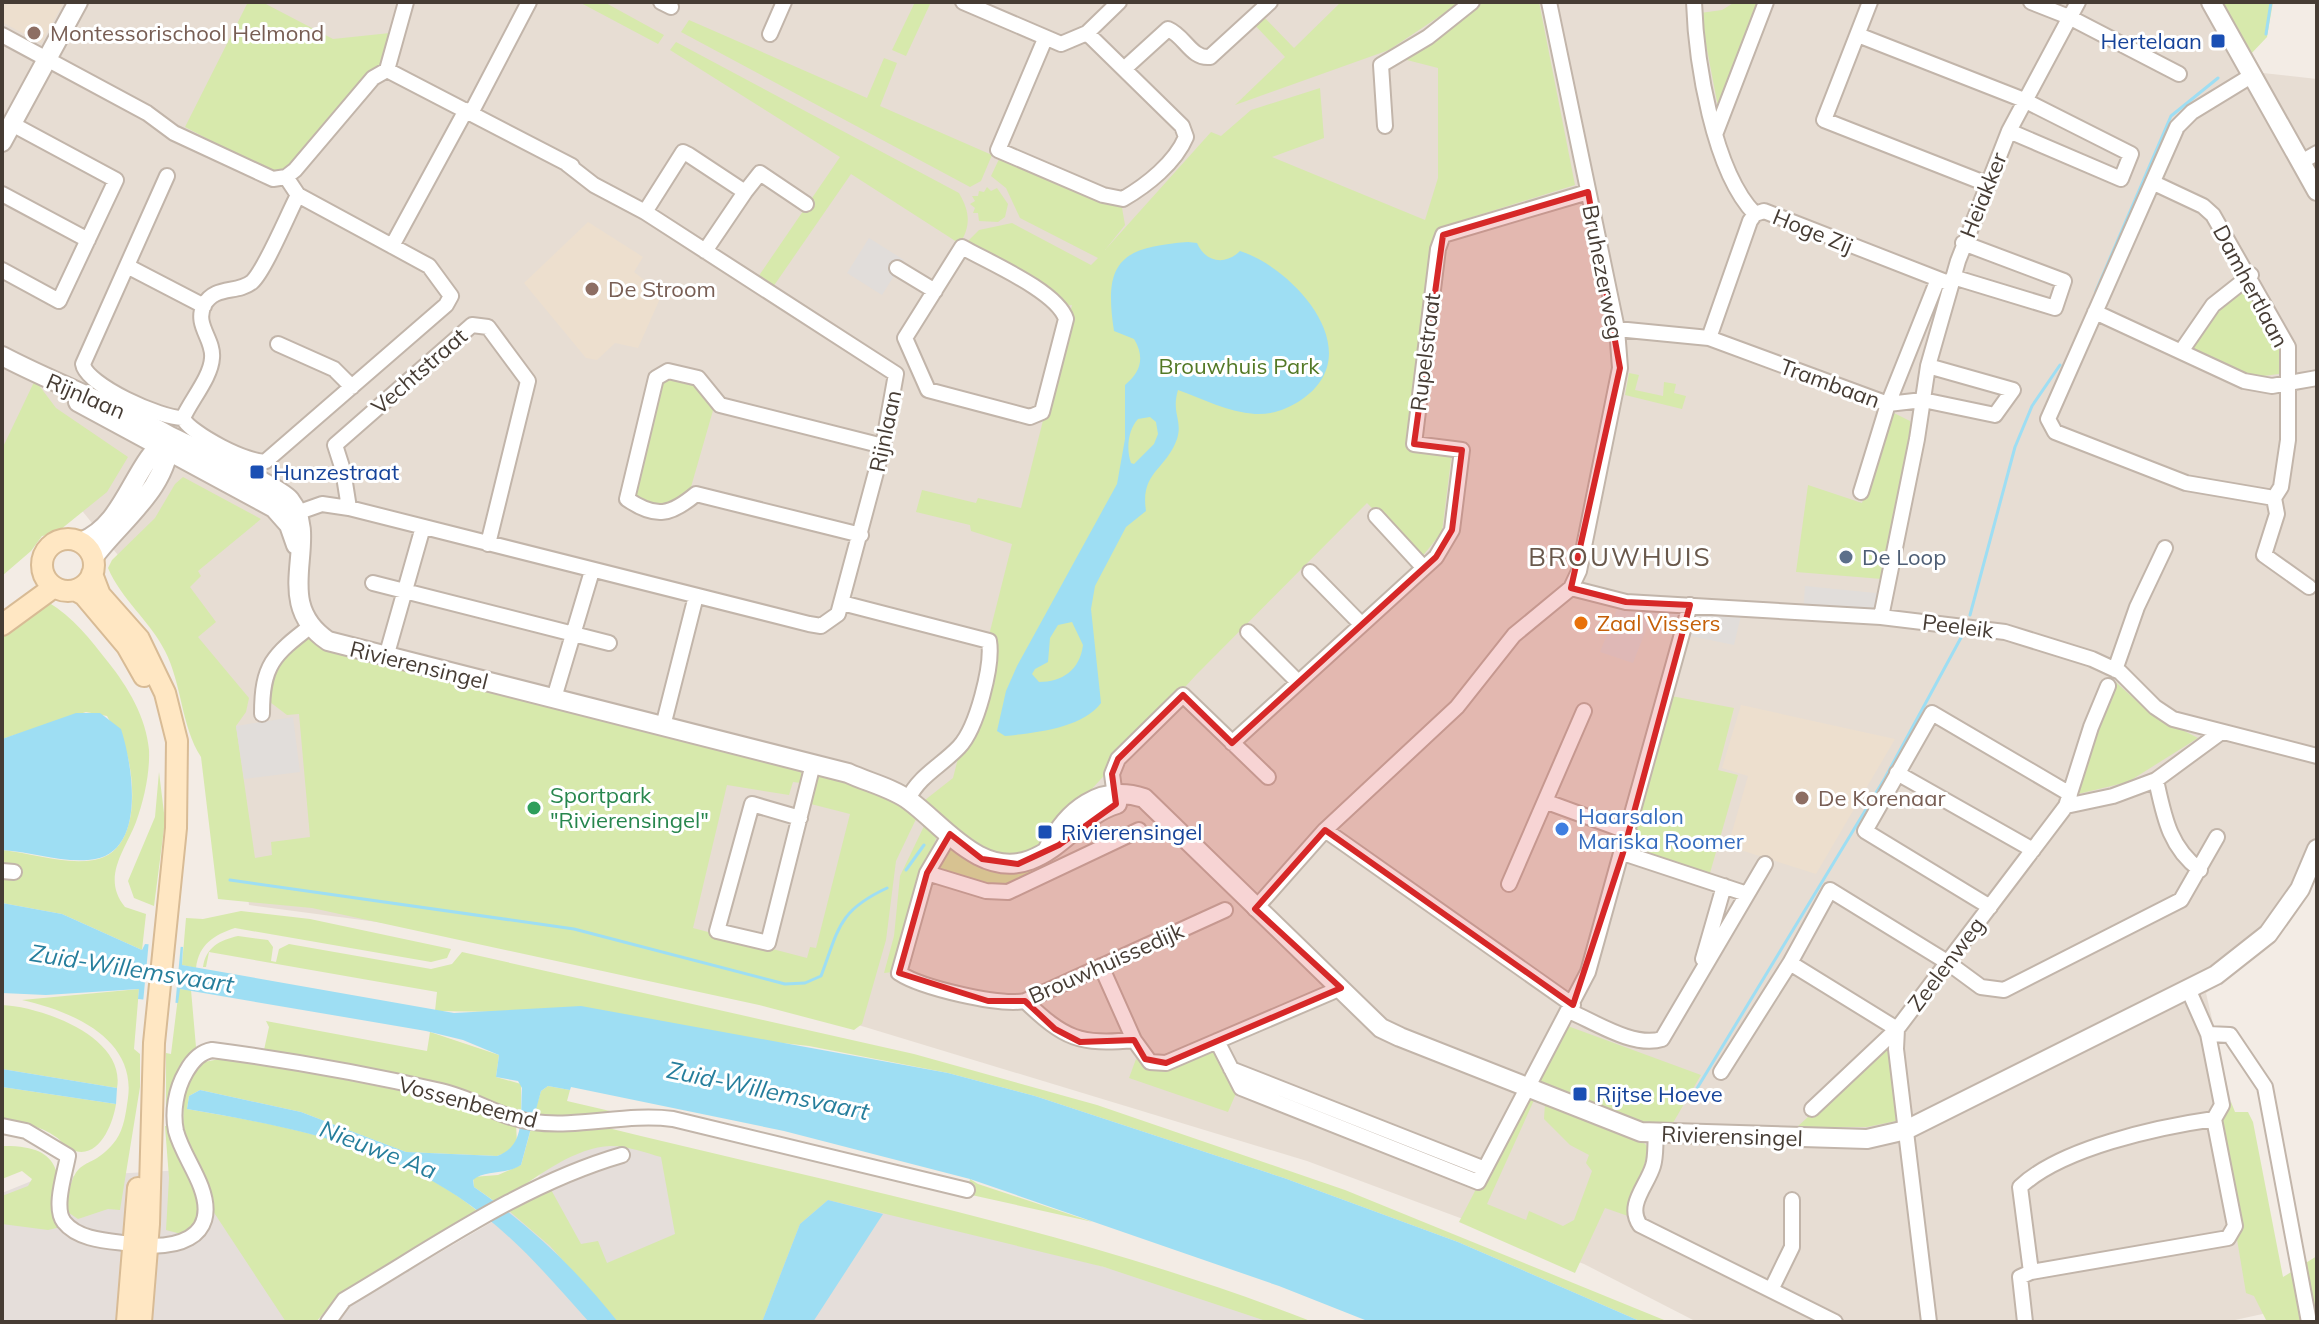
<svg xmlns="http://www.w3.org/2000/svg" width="2319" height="1324" viewBox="0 0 2319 1324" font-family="Mulish,sans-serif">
<rect width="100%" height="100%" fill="#f3ece5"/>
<path fill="#e7ddd3" d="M2 2H2225L2263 73 2317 79V866L2278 933 2264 951 2206 993 2231 1102 2267 1313 2226 1322H1697L1584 1264 1307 1161 865 1027 551 945 249 905 224 720 185 638 71 497 2 481Z"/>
<path fill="#e5deda" d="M625 1136 1196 1292 1275 1322H321L516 1208 559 1149Z
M184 1170 299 1322H2V1193L39 1178Z"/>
<path fill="#eddfce" d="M2 2H64L41 43 2 22Z
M588 222 643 257 634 272 662 294 638 348 615 343 597 360 586 358 524 283Z
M1741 705 1895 739 1816 874 1728 846 1748 776 1722 768Z"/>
<path fill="#d7e9ac" d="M248 2H262L333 39 390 33 382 62 289 170 272 173 185 127Z
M579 2H604L664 35 658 44Z
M915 2H931L906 56 892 50Z
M1341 2H1461L1389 50 1235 105 1285 57 1251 21 1260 13 1294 48Z
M1479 2H1539L1575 185 1441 227 1406 445 1452 452 1442 532 1421 558 1367 503 1196 675 1037 849 1006 861 975 846 925 800 953 778 1012 544 971 531 970 525 916 512 922 490 976 503 978 498 1021 508 1072 305 1066 306 967 242 979 230 1012 223 1091 265 1098 258 1020 218 1006 188 991 176 1001 155 1121 202 1125 225 1105 250 1211 132 1221 136 1251 110 1320 88 1324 138 1272 157 1425 220 1438 178V68L1399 58Z
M1735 2H1760L1719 112 1700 13 1722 10Z
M2222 2H2273L2267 37 2249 56Z
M689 20 867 98 884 58 897 63 880 106 992 155 981 181 970 187 681 32Z
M676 42 959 193C970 212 971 225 960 244L851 174 773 287 758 277 840 157 670 50Z
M987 187 991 191 997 188 1008 204 1005 217 998 222 979 221 978 213H973L975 208 970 204 975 201 972 196H978L979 191 984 192Z
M2249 282 2294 372 2256 377 2185 347 2201 324Z
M1629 373 1639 375 1635 390 1663 396 1664 382 1676 384 1674 393 1686 396 1682 409 1625 395Z
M663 376 700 385 714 407 689 494 665 508 632 500Z
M35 380 56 408 128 457 107 492 55 534 42 536 31 551 2 576V449Z
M1892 412 1910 421 1911 427 1882 579 1796 572 1808 485 1862 503Z
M183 477 261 519 198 571 201 576 190 587 216 622 198 637 249 698 246 712 236 726 255 858 272 855 271 842 310 837 299 714 287 715 262 696 264 678 307 631 801 768V783L793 782 789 795 727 785 693 928 807 958 810 947 816 948 850 814 807 803 818 770 902 803 917 817 896 861 886 940 862 1024 854 1030 759 1005 312 908 218 899 201 757C181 726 182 684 165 651 150 621 121 599 108 568L112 560 155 518 175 484Z
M48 602C73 617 90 639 108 662 128 687 146 717 149 750 150 773 144 800 136 822 125 851 101 877 125 907L146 914 142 950 62 914 2 903V875L18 879 20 868 2 865V850C32 853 64 865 94 860 138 853 136 787 127 754 124 741 113 728 107 716L86 712 2 739V637Z
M2109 676 2151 714 2198 738 2128 782 2078 794 2074 791Z
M1666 695 1734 708 1718 770 1738 775 1710 873 1624 848Z
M159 772 165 821 154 906 134 898 128 881 155 817Z
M926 822 938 832 893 972 884 973 894 936 900 876Z
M952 849 991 871 1011 873 1044 869 997 888 937 871 936 862 944 852Z
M241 911 310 919 451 949 447 958 431 962 235 928C214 935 199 944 196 968L182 965 186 918 203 919Z
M238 936 268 940 273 947 271 961 276 962 279 949 289 944 431 969 452 964 462 952 914 1054 1097 1105 1345 1190 1669 1322H1642L1458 1242 1284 1178 1035 1096 948 1073 809 1046 508 1012 435 1011 437 992 209 952 206 967H203C206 947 220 940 238 936Z
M139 989 134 1049 140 1054V1087L120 1210 108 1209 78 1219 66 1211C74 1147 88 1177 116 1140 124 1129 126 1112 128 1098 136 1038 71 1011 22 1000Z
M179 989 191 990 196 1047 177 1073 170 1091 166 1118V1053L171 1054Z
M2 1005C43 1007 126 1037 117 1088L2 1069Z
M266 1021 427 1051 430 1032 499 1055 496 1077 521 1084V1116L381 1074 264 1050 269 1027Z
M1565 1025 1701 1075 1670 1128 1637 1121 1532 1079Z
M1888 1044 1896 1121 1867 1127H1797Z
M1215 1048 1237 1091 1228 1112 1129 1078 1136 1059 1148 1068Z
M230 1057 442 1099 516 1123 517 1144 511 1151 497 1156 406 1152 301 1112 200 1090 189 1096 187 1109C287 1126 399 1146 480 1213L336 1298 317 1321 286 1322 209 1205 183 1130 184 1086 204 1062Z
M548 1086 570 1090 567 1101 610 1111 567 1121 533 1117 541 1091Z
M2 1087 116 1104C113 1124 98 1163 70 1149 64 1147 61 1140 56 1137 40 1125 21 1123 2 1123Z
M1525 1094 1535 1098 1487 1204 1526 1220 1529 1211 1563 1226 1574 1220 1592 1171 1586 1163 1589 1155 1570 1145 1544 1119 1545 1103 1642 1141 1648 1147 1642 1177 1628 1216 1605 1208 1575 1273 1459 1222Z
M2231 1102 2235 1112H2248L2253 1122 2283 1277 2317 1256V1322H2267L2254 1296 2246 1293 2218 1126Z
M532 1125 600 1126C839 1185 1083 1232 1313 1322H1269L1104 1267 828 1200 800 1224 762 1322H618L550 1246 508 1210 549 1186 581 1244 598 1241 607 1263 675 1234 661 1157C646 1153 628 1146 611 1146 571 1147 530 1183 497 1203L474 1187 473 1177 498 1175 521 1165Z
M165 1126H169L195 1190 198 1205 195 1225 181 1234 166 1230 169 1178Z
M2 1146C66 1145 59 1176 61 1227L48 1230 2 1224V1196L28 1186 32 1179 22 1171 2 1179Z
M970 1179 978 1184 1093 1222 967 1194Z"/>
<path fill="#e1ddda" d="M869 238 904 260 882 295 847 273Z
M1805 586 1886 594 1881 620 1803 615Z
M1621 599 1743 607 1734 645 1647 627 1633 663 1600 652Z
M293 717 300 772 244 779 236 726Z"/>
<path fill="#9edef3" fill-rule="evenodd" d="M1188 242 1197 243C1205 262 1225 266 1240 251 1294 268 1371 353 1301 400 1288 409 1271 415 1255 414 1228 412 1203 399 1178 390 1171 413 1183 420 1177 439 1166 470 1140 472 1146 511L1126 527 1095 586 1091 609 1101 703C1083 728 1035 733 1005 736L997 731 1006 691 1017 666 1117 484 1125 439V385C1141 372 1145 357 1134 339L1114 331C1103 261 1121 247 1188 242ZM1150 417 1156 422 1158 434 1154 444 1134 464 1131 463C1126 449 1128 430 1138 419ZM1072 622 1083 645C1080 670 1062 682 1039 682L1032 674 1035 669 1048 662 1050 638 1058 625Z
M76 713H100L121 729C133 766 148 857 88 860 59 862 31 852 2 850V739Z
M2 903 62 914 142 950 145 944 183 947 182 965 454 1013 581 1006 948 1073 1035 1096 1284 1178 1458 1242 1642 1322H1370L1279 1286 970 1179 784 1131 571 1087 570 1090 548 1086 541 1091 521 1165C506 1175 484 1170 473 1180L474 1187C530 1225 576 1269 618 1322H589C549 1277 509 1230 457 1196 377 1143 280 1125 187 1109L189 1096 200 1090 301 1112 406 1152 497 1156C526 1146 520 1116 522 1088L518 1081 496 1077 499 1055 463 1040 426 1031 180 989 178 1003 138 999 139 989 46 995 2 993Z
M2 1069 117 1088 116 1104 2 1087Z
M828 1200 883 1214 813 1322H762L800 1224Z"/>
<path fill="#f3ece5" d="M149 940 181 943 175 1007 143 1003Z"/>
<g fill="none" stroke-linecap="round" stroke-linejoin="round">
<path stroke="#9edef3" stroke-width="3" d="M2266 34 2271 2
M2096 291 2171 116 2218 78
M1970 615 2015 447 2032 406 2060 365
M906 870 924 845
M230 880 574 929 785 984 805 983 821 976C839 928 838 911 887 888
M1693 1095 1885 778 1963 634"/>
<defs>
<path id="minor" d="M661 2 671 7
M963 2 1061 44 1087 33 1119 2
M1694 2C1696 61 1713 171 1755 214
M1870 2 1824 120 1987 184
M2031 2 2069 17 2179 74
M770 34 784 2
M2 35 147 113 174 133 273 179 286 177 295 170 373 78 387 70 572 166
M1858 35 2024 100 2131 154 2121 179 2009 131
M1045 39 998 150 1103 195 1123 199C1147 185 1175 163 1186 137L1182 126 1087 33
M1124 69 1168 29C1185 36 1191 59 1210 57L1270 2
M387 70 406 2
M2251 76 2192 112 2177 127 2048 419 2055 432 2186 483 2274 498
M471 113 529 2
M1385 126 1381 65 1428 37 1472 2
M1716 132 1766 2
M2301 162 2317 153
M167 176 83 364C86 385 162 419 183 418
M286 177 298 195 429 266 451 296 446 305 266 461C251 465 189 433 183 418 191 400 211 377 212 358 214 339 194 325 204 305 215 285 237 294 252 282 265 270 288 214 298 195
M2154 183 2203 206 2213 215 2288 347V440L2281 487 2274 498 2277 514 2264 555 2309 587
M745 192 760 173 806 204
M2 194 88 240
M645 212 683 152 689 155 745 192 705 251
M392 246 466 110
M962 247C988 262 1057 291 1066 319L1042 412 1030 417 928 390 905 338Z
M127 266 204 306
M897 268 935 291
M2 270 59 301 116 180 12 124
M1953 277 2055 308 2064 281 1963 243
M2095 312 2244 381 2272 386 2317 378
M1617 329 1709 338 1888 404 1923 400 1995 415 2013 390 1928 366
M1709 338 1750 221 1755 214 1764 211 1951 284
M278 344 334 369 352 387
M2182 350 2213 305 2251 275
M1861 492 1888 404 1938 279
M349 508 343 470 335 445 472 325 488 327 528 381 488 544
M288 516 322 504 349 508 809 624 821 626 838 614 883 446 896 374 645 212 594 185 567 164
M1376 516 1423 567
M861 535 696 494C671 515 656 519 627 499L656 378 668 371 698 378 720 405 883 446
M1310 572 1361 624
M373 583 609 643
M1571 588 1626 602 1881 617 2005 632 2092 659 2120 672 2155 707 2173 719 2317 756
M842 603 989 641C993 665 977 728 959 747 941 766 920 775 908 799
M1881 617 1917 439 1928 366 1958 261 2009 131 2078 2
M1248 632 1298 682
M386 657 423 527
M2115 670 2137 607 2165 548
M554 698 592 571
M262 714C262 665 273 655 311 626
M663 726 696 596
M1232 743 1436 557 1452 530 1462 450 1414 444 1438 249 1443 235 1588 192
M1897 773 2033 850
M2156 780C2164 816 2169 847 2200 870
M1547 802 1629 832
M1116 804 1112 774 1118 759 1183 695 1268 777
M2066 806 2113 796 2156 780 2220 733
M800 818 752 804 717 931 768 943 813 764
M1325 830 1573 1005
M950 834 927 873 899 973C922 988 999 1006 1025 1001L1225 910
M1623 853 1747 894
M2 871 14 872
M927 873 986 891 1008 892 1139 830
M1509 884 1584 711
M1990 907 1865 831 1932 713 2070 794
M1255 909 1325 830 1457 707 1514 635 1571 588 1579 571 1620 368 1617 329 1549 2
M1703 959 1724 886
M1790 963 1897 1029
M1101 966 1134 1040 1150 1062 1166 1063 1341 988
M1025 1001C1065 1039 1079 1045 1134 1040
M1569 1011C1595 1022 1634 1048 1662 1039L1765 864
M1897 1029 1896 1049 1929 1322
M2208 1034 2230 1035 2265 1087 2309 1322
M1217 1041 1241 1088 1478 1182 1588 972 1690 605
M1231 1069 1485 1169
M1721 1072 1790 963 1830 890 1947 962 1981 987 2004 990 2181 900 2217 837
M1812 1109 1897 1029 2066 806 2091 727 2108 686
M2 1126 26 1131 68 1156C65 1173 53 1208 64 1222 79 1241 111 1241 132 1244 172 1250 221 1241 201 1187 194 1168 181 1150 176 1131 172 1112 176 1089 186 1072 192 1061 200 1052 212 1050 288 1060 366 1074 441 1091 473 1098 500 1118 533 1122 580 1128 626 1113 673 1119L967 1190
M1656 1134C1655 1144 1656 1157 1653 1166 1647 1186 1626 1205 1640 1225L1835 1322
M2031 1272 2228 1238 2235 1226 2214 1119
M1771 1290 1792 1247V1200
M328 1322 344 1300C434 1247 522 1184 622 1155
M2025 1322 2020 1277 2031 1272 2020 1187C2061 1148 2158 1127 2214 1119L2222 1105 2208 1034 2189 991"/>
<path id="tertiary" d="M2211 2 2317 191
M2 142 78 2
M2 356C57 385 115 405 170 436 169 488 121 520 93 558
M78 402 274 508 289 525 296 545
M81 542C127 523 132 464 170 436 190 446 280 487 290 500 322 541 269 601 328 641L848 773C867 782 893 788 910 801 945 827 981 878 1030 860 1063 848 1083 814 1117 804
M1048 849C1067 810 1100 784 1144 798L1381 1028 1400 1037 1641 1132 1867 1139 1906 1130 2216 975 2268 934 2300 889 2317 849"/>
<path id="secondary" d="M42 565a26 26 0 1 1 52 0a26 26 0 1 1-52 0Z
M92 574 100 595 139 639 165 693 177 741 176 828 154 1043 149 1224 141 1322
M75 590 84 595 127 646 144 676
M2 625 54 587
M127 1322 138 1188"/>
</defs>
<use href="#minor" stroke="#c2b5aa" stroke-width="18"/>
<use href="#tertiary" stroke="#c2b5aa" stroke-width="22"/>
<use href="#secondary" stroke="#d8bb95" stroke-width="24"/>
<use href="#minor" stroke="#fff" stroke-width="14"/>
<use href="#tertiary" stroke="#fff" stroke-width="18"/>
<use href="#secondary" stroke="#ffe7c3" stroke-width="20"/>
</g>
<path fill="#d62828" fill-opacity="0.2" stroke="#d62828" stroke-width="6" stroke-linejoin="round" d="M1588 192 1620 368 1571 588 1626 602 1690 605 1623 853 1573 1005 1325 830 1255 909 1341 988 1166 1063 1145 1059 1134 1040 1080 1042 1055 1029 1025 1001H988L899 973 927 873 950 834 982 859 1018 864 1059 845 1116 804 1112 774 1118 759 1183 695 1232 743 1436 557 1452 530 1462 450 1414 444 1443 235Z"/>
<g fill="#8d6e63" stroke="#fff" stroke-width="3">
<circle cx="34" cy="33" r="8"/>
<circle cx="592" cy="289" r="8"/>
<circle cx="1802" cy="798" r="8"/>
</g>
<g fill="#1a4fb4" stroke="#fff" stroke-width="3">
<rect x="2210" y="33" width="16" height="16" rx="4"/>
<rect x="249" y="464" width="16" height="16" rx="4"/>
<rect x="1037" y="824" width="16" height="16" rx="4"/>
<rect x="1572" y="1086" width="16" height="16" rx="4"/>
</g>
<circle fill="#5c6f8a" stroke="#fff" stroke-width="3" cx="1846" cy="557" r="8"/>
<circle fill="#e8710a" stroke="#fff" stroke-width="3" cx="1581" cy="623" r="8"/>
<circle fill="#2e9e5b" stroke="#fff" stroke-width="3" cx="534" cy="808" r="8"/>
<circle fill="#3f7fe0" stroke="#fff" stroke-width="3" cx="1562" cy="829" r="8"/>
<g text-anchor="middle" stroke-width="6" stroke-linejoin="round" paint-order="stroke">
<g font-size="22" fill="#785e54" stroke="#fff" text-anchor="start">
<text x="50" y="41">Montessorischool Helmond</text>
<text x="608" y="297">De Stroom</text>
<text x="1818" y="806">De Korenaar</text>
</g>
<g font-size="22" fill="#164399" stroke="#fff" text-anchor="start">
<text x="2202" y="49" text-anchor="end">Hertelaan</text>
<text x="273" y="480">Hunzestraat</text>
<text x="1061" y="840">Rivierensingel</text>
<text x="1596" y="1102">Rijtse Hoeve</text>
</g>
<g font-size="22" fill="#463c34" stroke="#fff">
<text transform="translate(1983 195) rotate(-68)" y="8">Heiakker</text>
<text transform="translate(1813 231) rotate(22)" y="8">Hoge Zij</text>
<text transform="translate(1603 272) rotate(79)" y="8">Bruhezerweg</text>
<text transform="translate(2251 286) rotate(62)" y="8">Damhertlaan</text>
<text transform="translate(1425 352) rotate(-83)" y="8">Rupelstraat</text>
<text transform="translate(419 371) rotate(-41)" y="8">Vechtstraat</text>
<text transform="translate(1830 383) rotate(20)" y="8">Trambaan</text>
<text transform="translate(86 396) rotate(23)" y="8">Rijnlaan</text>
<text transform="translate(885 431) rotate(-78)" y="8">Rijnlaan</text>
<text transform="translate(1958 626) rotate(7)" y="8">Peeleik</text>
<text transform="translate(419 665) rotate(14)" y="8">Rivierensingel</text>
<text transform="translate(1106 963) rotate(-24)" y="8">Brouwhuissedijk</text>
<text transform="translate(1946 964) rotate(-53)" y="8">Zeelenweg</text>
<text transform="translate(468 1102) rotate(15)" y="8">Vossenbeemd</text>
<text transform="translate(1732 1136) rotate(2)" y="8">Rivierensingel</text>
</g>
<g font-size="22" fill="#537926" stroke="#fff">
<text x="1239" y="374">Brouwhuis Park</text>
</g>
<g font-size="22" fill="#4e5e75" stroke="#fff" text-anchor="start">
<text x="1862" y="565">De Loop</text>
</g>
<g font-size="22" fill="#c56008" stroke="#fff" text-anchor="start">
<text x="1597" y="631">Zaal Vissers</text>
</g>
<g font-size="22" fill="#27864d" stroke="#fff" text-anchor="start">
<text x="550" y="803">Sportpark<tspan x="550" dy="25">"Rivierensingel"</tspan></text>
</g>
<g font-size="22" fill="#366cbe" stroke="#fff" text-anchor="start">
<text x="1578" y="824">Haarsalon<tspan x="1578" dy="25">Mariska Roomer</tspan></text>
</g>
<g font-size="24" font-style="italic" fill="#267e9c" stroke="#fff">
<text transform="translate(132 969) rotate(9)" y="8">Zuid-Willemsvaart</text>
<text transform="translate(768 1091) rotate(12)" y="8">Zuid-Willemsvaart</text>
<text transform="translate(378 1150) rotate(21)" y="8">Nieuwe Aa</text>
</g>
<g font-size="26" letter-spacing="2" fill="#69584b" stroke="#fff">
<text x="1620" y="566">BROUWHUIS</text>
</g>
</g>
<rect width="2319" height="1324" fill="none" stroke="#463c34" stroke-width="8"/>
</svg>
